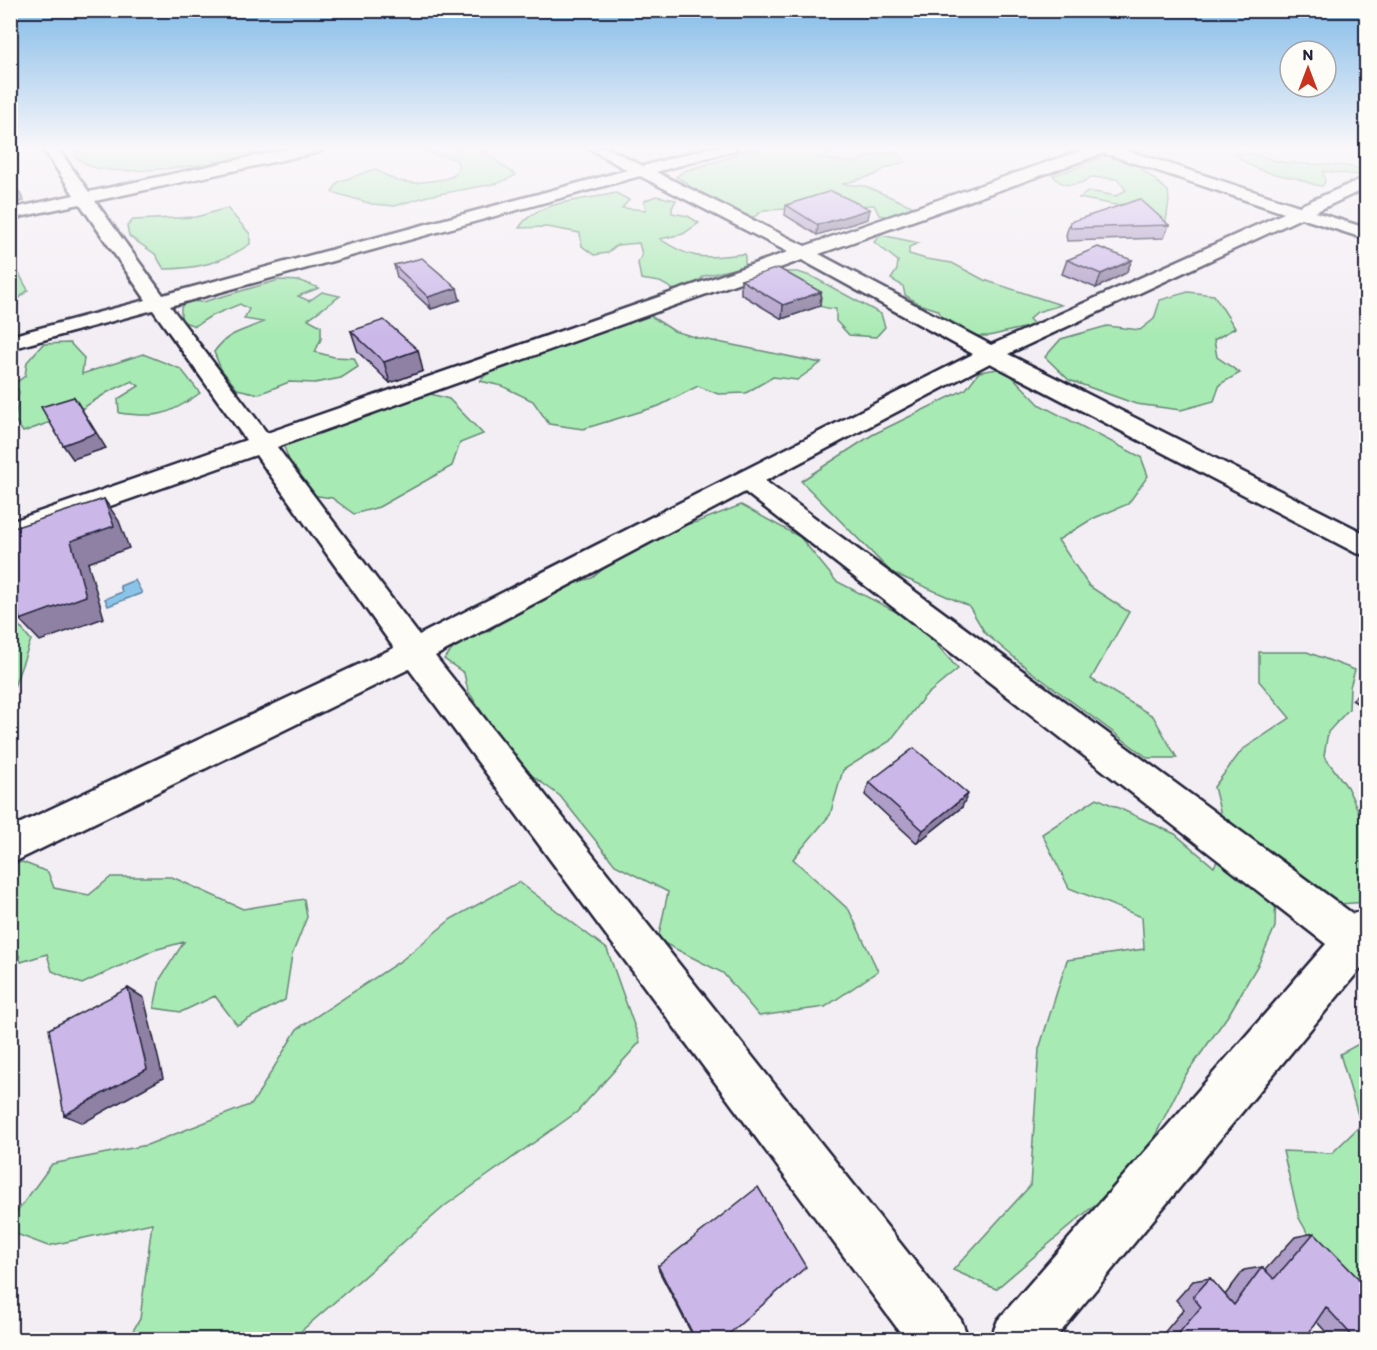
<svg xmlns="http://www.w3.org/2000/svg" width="1377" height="1350" viewBox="0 0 1377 1350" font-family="Itim,sans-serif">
<rect width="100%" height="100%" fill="#f3eef4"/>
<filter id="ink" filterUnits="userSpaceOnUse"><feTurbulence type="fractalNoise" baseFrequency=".0167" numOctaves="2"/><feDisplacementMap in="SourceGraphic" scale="12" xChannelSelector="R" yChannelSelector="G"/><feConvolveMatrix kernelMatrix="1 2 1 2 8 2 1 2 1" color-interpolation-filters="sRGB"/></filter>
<g filter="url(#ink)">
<path fill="#a8eab3" stroke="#658677" stroke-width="1.5" d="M74 147H288C241 159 137 179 92 167 86 165 81 160 76 157Z
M423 147H486L483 152 516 175 499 183 428 196 395 206 372 204 332 192 338 182 374 169 397 181 415 183 445 179 453 176 459 169 457 160C445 155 430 156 420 149Z
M774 147H823L833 150 830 155 823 159 853 163 879 154 900 152 905 162 884 169 875 175 842 184 865 186 914 207 891 217 879 215 874 205 764 210 754 217 735 213 720 203 701 195 690 188 687 183 676 177 684 171 728 158 745 150Z
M1242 152C1258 154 1272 161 1287 163 1314 165 1341 162 1366 171V176L1323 171 1325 182 1322 186C1312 186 1305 180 1295 178 1274 174 1249 170 1235 154Z
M1108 156 1141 164 1143 170 1168 191 1169 201 1166 221 1152 220 1134 203 1115 205 1079 198 1089 191 1116 196 1126 190 1117 179 1091 177C1080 186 1061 189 1053 175 1073 171 1088 161 1108 156Z
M616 193 629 200 622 208 646 210 644 201 656 196 676 200 672 208V213L688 216 699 223 683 234 660 239C696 263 706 257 745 254V266L704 276 694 285 676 291 660 282 641 279 638 263 642 254 639 243 617 245 607 253 594 255 582 246 580 233 547 227 519 228C537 199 585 201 616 193Z
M227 208 250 234V244C224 262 197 269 164 269L155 254 129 236 127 226 133 220 196 217Z
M881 235 919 243 909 247V254L926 259 952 263 984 280 1061 305 1037 312 1029 319 1035 325 989 336H971L956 324 942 317 938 310 919 304 905 295 903 286 891 279 897 270 898 261 874 242Z
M11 261H12L28 290 11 306Z
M775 272H798L813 277 881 314 885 327 876 337 849 335 836 321V309C808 308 795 290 775 272Z
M279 280 301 281 319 288 298 296 309 301 322 292 340 296 308 319 321 326V339L315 352 334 357 354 358 358 367 341 378 315 383 289 382 259 394 237 389 221 369 214 352C229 331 242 332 263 322L244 319 249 309 240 304 211 316 195 326 181 321V307L186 301 203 302Z
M1188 292 1214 295 1235 328 1214 340 1217 357 1240 373 1220 384 1214 401 1181 410 1136 404 1069 380 1045 357 1061 339 1107 326 1140 330 1154 319 1160 300Z
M649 315 674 331 698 338 821 363 797 380 773 377 746 393 718 394 698 386 659 406 583 429 549 424 533 401 502 386 480 381 492 368 616 319Z
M70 343 84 358 82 374 143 354 181 369 200 393C168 416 157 418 119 413L118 399 139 386 132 381 108 392 75 413 23 432 15 420 19 392 14 384 25 376 27 362 43 344Z
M1004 368 1040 405 1141 457 1148 476 1128 504 1092 519 1058 540 1089 586 1129 612 1091 679 1153 716 1177 758H1148L1029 670 985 633 969 606 891 572 801 481 872 435 966 389 979 372Z
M427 393 449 399 483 434 460 443 452 466 379 507 354 514 332 498 297 493C292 477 291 460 283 445L298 435 326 431 371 406Z
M741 505 800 537 836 581 918 623 958 669 924 697 890 741 843 770 830 815 793 859 849 910 878 971 825 1007 759 1016 723 973 658 940 668 892 615 865 560 796 515 763 468 691 464 673 444 659 458 643 489 631 509 616 566 585 592 578 615 559 674 527 697 522Z
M11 616 31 640 11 695H10Z
M1259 652H1307L1355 670 1350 687 1349 709 1328 732 1324 756 1347 787 1366 827 1363 862 1366 902 1312 906 1276 881 1275 927 1259 963 1229 1014 1185 1076 1150 1146 1098 1202 996 1289 953 1270 1030 1186 1039 1049 1067 960 1144 949 1142 917 1069 888 1042 834 1097 798 1175 834 1214 867 1227 839 1214 787 1242 750 1290 718 1259 681Z
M22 862 48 872 54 888 89 895 111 877H172L243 909 304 899 307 917 292 955 285 1000 237 1025 215 996 181 1012 154 1008 160 979 184 942 154 950 82 984 52 971 47 954 21 962 11 931 10 865Z
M519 882 607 949 640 1042 577 1112 446 1205 292 1339H128L140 1319 152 1223 48 1246 11 1232V1220L52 1164 147 1145 252 1104 297 1029 402 960 451 919Z
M1366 1040V1297L1342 1294 1299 1218 1283 1151 1332 1153 1361 1125 1340 1054Z"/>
<path fill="#8ac5e9" stroke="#6084a3" stroke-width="1.5" d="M135 580 142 593 108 606 105 599 122 592 120 586Z"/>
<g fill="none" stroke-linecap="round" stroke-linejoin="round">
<defs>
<path id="street" d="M42 147H57L89 192 297 147H326L319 152 95 201 163 295 627 170 587 147H606L643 166 712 147H737L735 150 656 172 805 246 1091 147H1117L1299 206 1366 177V188L1315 212 1366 228V239L1301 218 1008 354 1366 534V555L1356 553 990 363 765 481 1353 914 1366 909V970L1361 968 1054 1340H990L998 1320 1326 944 745 492 435 656 961 1320 969 1340H906L409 669 10 864V828L394 648 256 455 10 541V522L246 440 153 310 10 349V336L146 300 80 204 10 219V209L74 195ZM1104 153 1284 213 991 345 819 254ZM640 176 788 252 267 433 170 306ZM802 260 973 354 419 635 277 447Z"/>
</defs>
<use href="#street" stroke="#22223b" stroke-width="5"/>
<use href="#street" fill="#fdfcf7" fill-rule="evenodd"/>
</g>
<path fill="#af9ec8" stroke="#22223b" stroke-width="1.5" d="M786 205 868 219 817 235 785 215Z
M1070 222 1169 225 1164 238 1067 241 1066 235Z
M1067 260H1132L1126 273 1096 288 1062 274Z
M394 265 460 300 431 309 397 277Z
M741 280 821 292 820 306 782 319 741 294Z
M351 331 423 371 390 383 358 352Z
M1366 686V709L1352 700Z
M869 782 962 807 917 843 865 795Z
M1314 1233 1366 1340H1333L1316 1321 1304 1340H1158L1184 1309 1176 1300 1193 1281 1210 1278 1225 1295 1244 1270 1262 1267 1265 1270 1295 1237Z
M658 1266 722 1340H695L659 1271Z"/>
<path fill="#8e81a3" stroke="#22223b" stroke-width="1.5" d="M17 188 24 201 10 204V189Z
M870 209 868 219 817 235 818 225Z
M1132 260 1126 273 1096 288 1101 274Z
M457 288 460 300 431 309 428 297Z
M821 292 820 306 782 319 783 305Z
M418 350 423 371 390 383 384 362Z
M74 397 106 448 73 459 63 445Z
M104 499 119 521 129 548 88 563 104 618 40 641 20 620 71 541Z
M968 794 962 807 917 843 923 830Z
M128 988 144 998 163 1078 83 1123 64 1115Z"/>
<path fill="#cbb8e9" stroke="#22223b" stroke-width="1.5" d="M10 178 17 188 10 189Z
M831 191 870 209 818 225 786 205Z
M1140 199 1169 225 1071 228 1070 222Z
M1098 247 1132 260 1101 274 1067 260Z
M422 258 457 288 428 297 394 265Z
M778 268 821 292 783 305 741 280Z
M384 320 418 350 384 362 351 331Z
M74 397 96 433 63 445 41 407Z
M104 499 114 526 71 541 86 596 20 620 10 573V529Z
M914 748 968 794 923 830 869 782Z
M128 988 147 1069 64 1115 49 1029Z
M758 1187 806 1267 722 1340H696L658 1266Z
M1314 1233 1366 1286V1340H1356L1326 1307 1304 1340H1173L1201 1307 1193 1297 1210 1278 1234 1305 1262 1267 1274 1279Z"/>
</g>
<linearGradient id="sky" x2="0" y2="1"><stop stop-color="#82bbe8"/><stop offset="0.44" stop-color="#faf7fa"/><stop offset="1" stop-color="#faf7fa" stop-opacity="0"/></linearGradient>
<rect width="1377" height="336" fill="url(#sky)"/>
<rect width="1377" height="1350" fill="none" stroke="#fdfcf7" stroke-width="36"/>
<rect x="18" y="18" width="1341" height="1314" fill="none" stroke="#22223b" stroke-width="2" filter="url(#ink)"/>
<g transform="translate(1308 69)"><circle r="28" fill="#fdfcf7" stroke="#a5a5ac" stroke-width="1.5"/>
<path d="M0-4.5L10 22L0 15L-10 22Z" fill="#c8321e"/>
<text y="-9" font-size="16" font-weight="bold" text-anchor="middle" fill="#22223b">N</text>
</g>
</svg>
